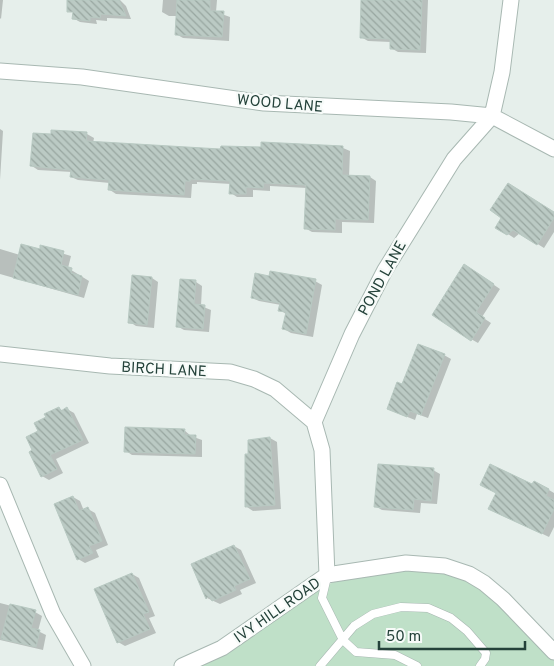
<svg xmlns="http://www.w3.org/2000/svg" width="554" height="666" viewBox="0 0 554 666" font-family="Overpass,sans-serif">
<defs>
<pattern id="building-back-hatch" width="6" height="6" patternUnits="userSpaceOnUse" patternTransform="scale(1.25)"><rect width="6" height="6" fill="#bbcac4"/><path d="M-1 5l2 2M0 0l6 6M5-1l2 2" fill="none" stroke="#98a6a0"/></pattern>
</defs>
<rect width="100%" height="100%" fill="#e6efeb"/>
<path fill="#bfe0c8" d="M406 563 469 574 554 647V666H175L341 578Z"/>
<path fill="#0003" d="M0 0H3L1 19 0 18Z
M75 0H120L126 6 131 19 107 18V21L96 20 97 24 80 22 73 18Z
M163 0H217L216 12 230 17 229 41 183 38 176 34 177 16H169L162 12Z
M362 0H428L426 53 398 52 391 48V42L368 41 361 37Z
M0 129 3 131 0 180Z
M52 131 87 134 94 138 93 143 222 151 343 148 350 151 349 177H370L376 181 374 223 342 222V233L312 232 305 228 307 188 270 186V191L253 190V197H237L231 193V184L197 182V184H192L191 198 116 194 110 190V183L78 180 71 177 72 172 38 170 32 166 52 135Z
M554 213V232L544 248 520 233 514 238 497 227Z
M41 247 71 256 68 268 89 281 84 298 0 274V249L20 255 41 250Z
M472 270 500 289 482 317 491 323 478 343 471 339Z
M152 278 158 282 154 328 136 326 130 322Z
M315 281 322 285 313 337 291 333 284 329 286 314 280 310 281 305 259 301 252 298Z
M196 282 202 286 201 306 211 310 209 332 184 330 177 326Z
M444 355 451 359 428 418 417 414 415 420 395 412 403 385Z
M59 408 63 411 67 409 74 413 89 443 56 459 63 473 49 480 42 476 34 450 39 432 48 418Z
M184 430 191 436 202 440V457L132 455 126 451Z
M270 438 277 442 281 509 253 511 247 507 249 441Z
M433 470 440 474 437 504 421 503 420 513 382 510 375 506Z
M549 490 554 493V527L549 537 497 512Z
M73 497 80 501 84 511 88 509 95 513 108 545 96 550 99 557 85 563 78 559Z
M234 546 241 550 256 583 240 590 242 594 220 604 207 598 192 565Z
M132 574 139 578 155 616 149 618 156 633 125 646 118 642 96 590Z
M0 603 35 612 42 616 38 631 46 635 43 650 0 640Z"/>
<path fill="url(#building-back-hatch)" stroke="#b8c9c2" d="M67 0H119L126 16 101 14 100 18 90 17V21L72 19 73 12H67Z
M177 0H210V11H224L222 37 175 35Z
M361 0H422L420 50 390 49V39L360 38Z
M51 130 87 132 86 141 220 149 221 146 261 147V142L343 146 342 175 370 176 368 220 335 219V230L304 229 306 185 264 183 263 188 246 187V194H229L230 181 191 179 190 181H185L184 195 108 190 109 180 70 177 71 170 30 166 33 133 51 134Z
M508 183 554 212V218L537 245 513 230 507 235 495 228 501 218 490 210Z
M21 244 40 249V245L64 251 61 265 72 268 71 273 82 276 78 295 13 278Z
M464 264 494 284 476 312 485 318 471 341 432 315Z
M270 271 316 279 306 334 282 329 286 312 278 311 280 303 251 298 255 273 269 276Z
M132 275 152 277 147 325 128 323Z
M180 279 196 280 194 304 205 305 203 329 176 327Z
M418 344 445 354 421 415 410 411 407 417 387 409 397 382 402 384Z
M59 407 61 411 67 407 83 440 50 455 57 469 41 477 29 452 32 450 26 437 38 431 34 423 46 417 44 414Z
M125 427 185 429 184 435H196L195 454 124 452Z
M270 437 275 505 245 507V454H248V440Z
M378 464 434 468 431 501 414 499 413 510 374 507Z
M490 464 532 484 534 481 549 489 546 496 554 500V509L542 534 488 509 496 493 480 485Z
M73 496 79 511 88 507 102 541 89 546 93 553 77 560 54 504Z
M234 545 250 579 234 586 236 590 212 601 209 596 206 599 191 564Z
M132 573 149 612 143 614 150 629 117 643 94 589Z
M10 604 36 610 31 628 40 630 36 647 1 639Z"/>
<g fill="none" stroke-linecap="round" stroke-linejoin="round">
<defs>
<path id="lane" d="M327 577 322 598 343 640 356 652 395 655 417 666
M320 666 354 626 373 614 401 607 428 608 451 618 467 631 486 653 485 659 480 666"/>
<path id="street" d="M0 71 82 77 264 103 451 112 492 116 554 149
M0 354 110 366 230 372 254 379 275 389 314 422
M0 485 53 614 83 666
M327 575 322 450 314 422 352 334 385 270 454 159 492 116 502 72 511 0
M182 666 222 648 327 575 406 563 445 566 469 574 484 583 503 599 554 652"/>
</defs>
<use href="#lane" stroke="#a8b8b2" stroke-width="9"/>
<use href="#street" stroke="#a8b8b2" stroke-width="17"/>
<use href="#lane" stroke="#fff" stroke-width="8"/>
<use href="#street" stroke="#fff" stroke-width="15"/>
</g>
<g text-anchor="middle" stroke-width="4.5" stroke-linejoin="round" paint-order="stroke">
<g font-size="15" fill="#24423a" stroke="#f7fbf9">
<text transform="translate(280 103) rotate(5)" y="5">WOOD LANE</text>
<text transform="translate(382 278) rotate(-61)" y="5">POND LANE</text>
<text transform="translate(164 369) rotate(3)" y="5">BIRCH LANE</text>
<text transform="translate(277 610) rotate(-35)" y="5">IVY HILL ROAD</text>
</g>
</g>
<path d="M379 641v8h146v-8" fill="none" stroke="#24423a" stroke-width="2.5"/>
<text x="386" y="641" font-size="15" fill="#24423a" stroke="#f7fbf9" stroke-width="4" paint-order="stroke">50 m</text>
</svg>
